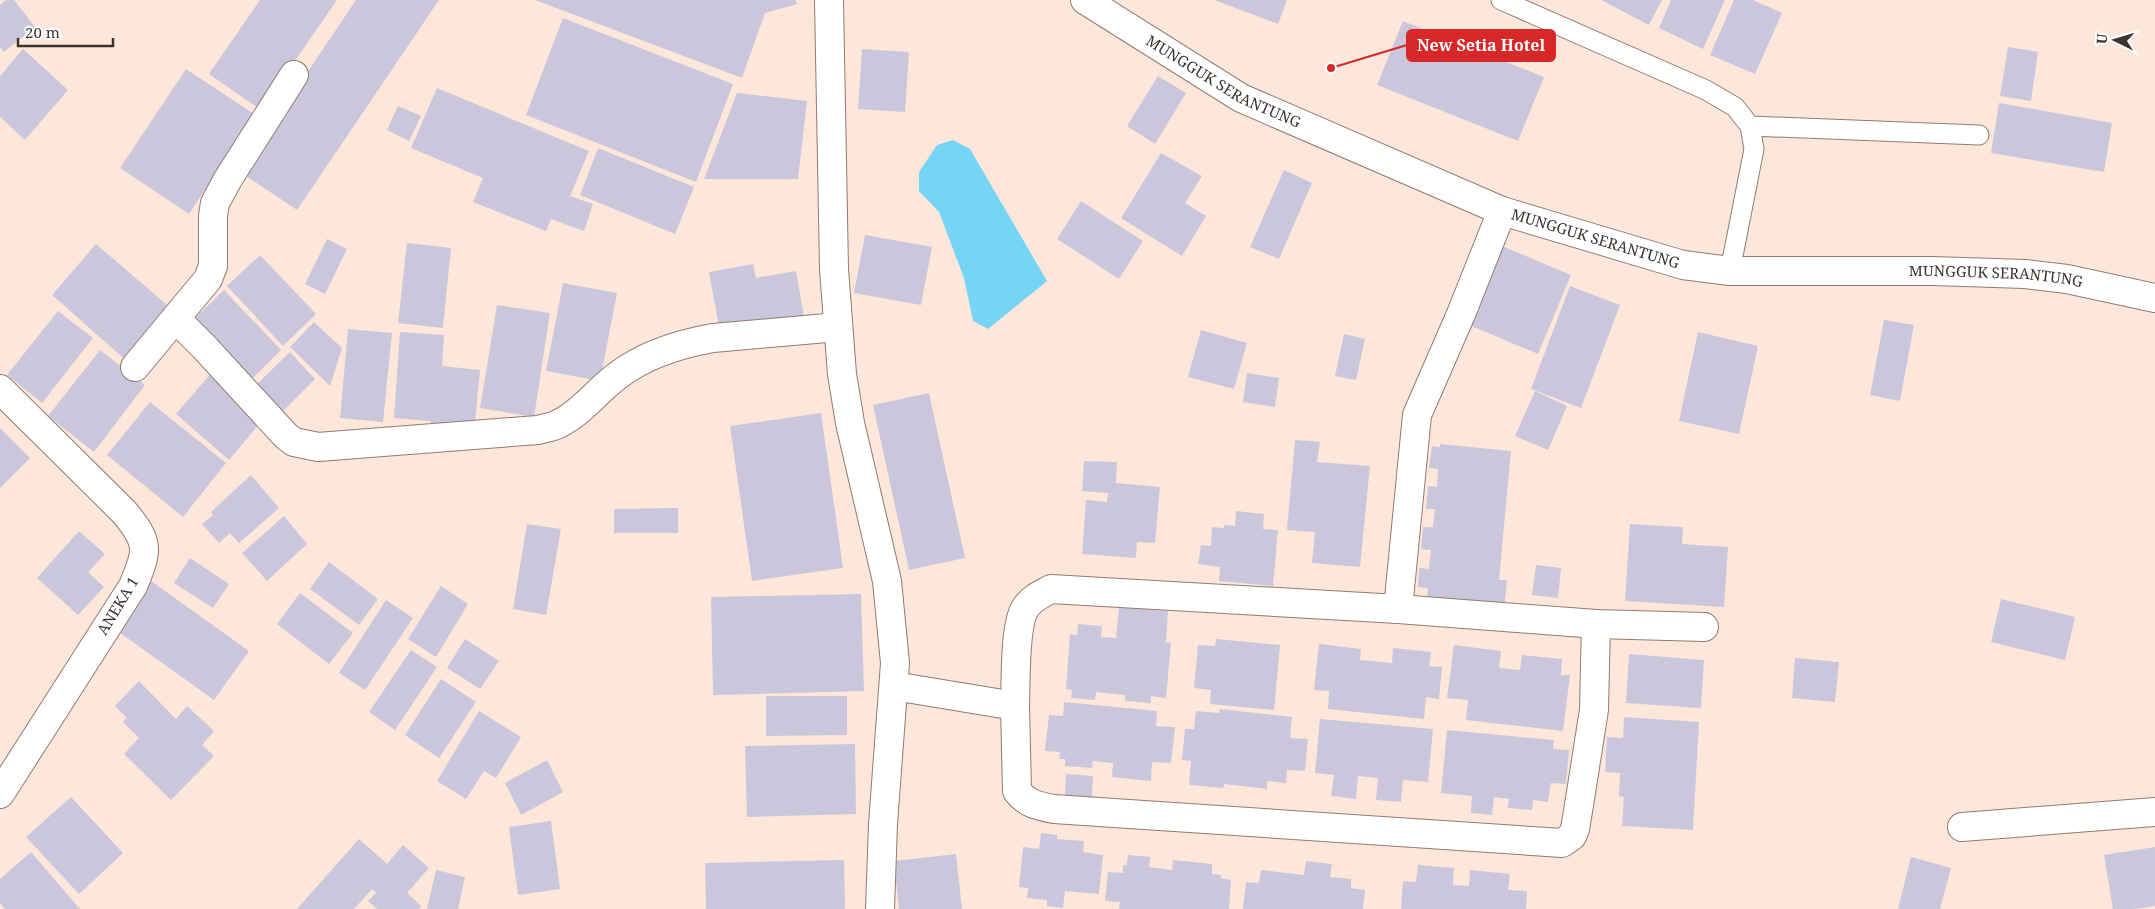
<svg xmlns="http://www.w3.org/2000/svg" width="2155" height="909" viewBox="0 0 2155 909" font-family="'Noto Serif',serif">
<rect width="100%" height="100%" fill="#fde7da"/>
<path fill="#76d5f4" d="M953 140 970 149 1047 281 988 329 973 321 964 278 939 212 919 191V172L937 145Z"/>
<path fill="#cac7dc" d="M6 0H14L35 27 4 52 0 47V5Z
M260 0H337L261 110 209 74Z
M356 0H439L297 210 240 172Z
M535 0H795L797 4 765 13 742 78Z
M1214 0H1287L1278 24Z
M1601 0H1662L1649 25Z
M1671 0H1725L1703 49 1659 28Z
M1734 0H1753L1782 13 1755 74 1710 55Z
M563 18 733 84 696 182 526 115Z
M1403 21 1544 77 1518 141 1377 85Z
M2008 47 2038 52 2031 101 2000 96Z
M23 49 68 90 25 140 0 117V76Z
M862 49 909 52 905 112 858 109Z
M186 69 254 114 189 214 120 168Z
M1158 76 1186 93 1155 144 1127 126Z
M437 88 589 151 570 196 593 204 584 231 551 219 546 231 473 202 483 178 411 148Z
M737 93 807 101 798 179H704Z
M1999 103 2112 123 2104 172 1991 153Z
M398 106 421 116 409 141 387 130Z
M598 148 694 187 675 234 580 195Z
M1161 153 1202 176 1185 203 1206 216 1182 256 1121 218Z
M1284 170 1312 183 1279 259 1250 247Z
M1081 201 1143 241 1119 279 1057 239Z
M865 235 932 247 921 305 854 293Z
M327 239 347 249 325 294 305 284Z
M407 243 451 248 443 328 398 323Z
M96 244 173 310 128 362 52 295Z
M1502 246 1571 275 1538 354 1469 325Z
M260 255 316 314 283 346 227 286Z
M753 264 756 278 796 271 804 317 720 332 709 272Z
M563 283 617 293 600 381 546 371Z
M1570 286 1620 305 1581 408 1531 389Z
M224 290 281 350 249 382 192 321Z
M497 305 550 313 534 417 480 408Z
M58 311 93 338 42 403 7 375Z
M1884 320 1914 325 1900 401 1870 395Z
M314 322 342 348 330 386 290 347Z
M348 329 392 333 383 422 340 418Z
M1201 330 1247 343 1234 389 1188 377Z
M400 332 444 335 442 366 480 370 474 433 430 429 431 421 394 418Z
M1698 332 1758 346 1739 434 1679 421Z
M1344 334 1365 339 1356 380 1335 376Z
M100 350 145 385 94 452 48 416Z
M290 352 315 379 282 412 256 385Z
M213 371 266 416 229 460 176 414Z
M1247 373 1279 378 1275 407 1243 402Z
M1535 391 1567 406 1548 450 1515 436Z
M929 393 965 558 909 570 873 405Z
M150 402 226 463 183 517 107 455Z
M821 413 843 568 752 581 730 426Z
M0 428 30 458 0 488Z
M1295 440 1320 442 1317 462 1370 466 1360 567 1312 563 1315 532 1287 530Z
M1440 444 1511 451 1499 580H1507L1504 611 1426 604 1428 588 1418 587 1419 568 1429 569 1431 550 1421 549 1423 527H1433L1435 509H1426L1428 486 1437 487 1438 469 1429 468 1432 446 1440 447Z
M1084 461 1117 462 1116 483 1160 487 1155 543 1137 542 1136 558 1082 554 1086 500 1107 502 1108 493 1082 491Z
M251 475 279 508 239 543 230 533 219 543 202 524 213 515 211 512Z
M678 508V533H614V509Z
M1236 511 1264 514 1263 529 1278 530 1273 586 1219 581 1220 567 1198 564 1201 545 1211 546 1212 527 1224 528V525L1235 526Z
M284 516 307 544 267 581 242 553Z
M527 524 561 529 546 615 513 609Z
M1630 524 1683 527 1682 544 1728 547 1724 607 1625 601Z
M79 531 105 554 88 572 104 587 78 615 37 578Z
M190 558 229 584 213 608 174 583Z
M329 562 378 599 359 625 310 589Z
M1536 565 1561 568 1558 598 1532 595Z
M151 581 249 651 214 700 116 630Z
M441 586 468 604 436 657 408 639Z
M300 593 353 633 329 664 277 624Z
M861 594 864 691 713 695 711 597Z
M2001 599 2075 617 2065 660 1991 642Z
M386 600 413 618 365 690 339 673Z
M1119 607 1168 611 1166 642 1171 643 1166 698 1151 696V703L1125 701V695L1096 692 1095 700 1071 698 1072 690 1066 689 1070 634 1077 635 1078 624 1102 626 1101 637 1116 638Z
M465 639 499 661 480 689 447 668Z
M1216 639 1280 645 1274 710 1210 704 1211 690 1194 688 1198 645 1215 646Z
M1319 644 1361 649 1360 660 1392 663 1393 648 1431 652 1429 666 1442 667 1439 699 1426 697 1424 719 1328 709 1329 691 1314 690Z
M1454 645 1501 651 1499 668 1520 670 1522 655 1562 659 1561 675H1570L1563 731 1466 720 1468 700 1447 698Z
M411 650 437 667 395 730 369 712Z
M1629 654 1704 660 1701 708 1626 703Z
M1795 658 1839 662 1835 702 1792 698Z
M441 679 476 702 439 758 405 735Z
M139 681 176 719 187 706 214 731 202 745 214 756 171 800 124 754 139 738 123 722 127 718 115 706Z
M766 696H847V735L766 736Z
M1064 702 1157 711 1156 726 1175 727 1171 763 1152 762 1151 781 1112 777 1113 763 1093 761 1092 768 1065 766V759H1059L1060 752 1045 751 1049 715 1063 716Z
M1220 709 1292 717 1290 738 1308 739 1305 771 1287 770 1286 783 1267 781V789L1224 784 1223 788 1189 785 1191 761 1182 760 1185 729H1194L1196 711 1219 713Z
M479 711 521 737 496 778 484 771 466 799 437 781Z
M1624 717 1699 722 1693 830 1622 826 1624 797 1619 796 1620 773 1605 772 1607 737 1623 738Z
M1320 719 1433 729 1428 782 1403 780 1401 802 1376 800 1378 778 1358 776 1356 799 1331 796 1334 775 1315 773Z
M1447 730 1554 740 1553 749 1569 750 1566 784 1551 783 1548 802 1533 800 1532 810 1508 808 1509 799 1494 797 1492 815 1471 813 1472 796 1441 793Z
M855 744 856 814 747 817 745 746Z
M547 760 563 792 521 815 505 783Z
M1066 774 1093 776 1092 797 1065 795Z
M71 797 123 853 79 894 26 837Z
M551 821 560 889 518 895 509 827Z
M1041 833 1057 835V839L1084 841 1083 852 1103 855 1099 894 1065 891 1063 908 1047 906V900L1027 898 1028 888 1019 887 1023 847 1039 849Z
M359 839 387 864 403 845 429 868 407 893 421 906 419 909H377L368 901 376 893 372 889 354 909H297Z
M2155 847V906L2134 909H2113L2104 855Z
M31 852 80 909H5L0 903V879Z
M956 854 962 909H899L894 861Z
M1128 855 1150 857 1149 867 1172 870 1173 860 1212 864V874L1221 875V878L1231 880 1229 909H1119L1120 902 1105 901 1108 872 1123 873V865H1127Z
M1911 857 1951 868 1940 909H1898Z
M844 860 845 909H706L705 863Z
M1306 861 1332 864 1330 877 1351 879V888L1365 890 1363 909H1243L1246 882 1259 883 1261 870 1304 875Z
M1418 865 1454 868 1453 885 1469 886 1470 870 1510 874 1508 890 1527 891 1526 909H1401L1403 881 1416 882Z
M436 870 465 877 458 909H427Z"/>
<g fill="none" stroke-linecap="round" stroke-linejoin="round">
<defs>
<path id="service" d="M1501 0 1706 90 1735 107 1750 126 1754 149 1730 271
M1750 126 1979 135"/>
<g id="minor">
<path d="M829 0 834 269 842 374 850 423 887 581 895 663 883 824 880 909"/>
<path id="s1" d="M1085 0 1241 98 1502 211 1683 265 1730 271H1933L2025 274 2067 279 2155 298"/>
<path d="M176 319 206 349 286 436 294 442 318 447 538 430C545 428 554 427 560 423 582 412 597 391 617 376 644 355 679 344 713 338L838 327"/>
<path d="M135 367 208 279 213 266V216L215 203 228 179 294 75"/>
<path d="M0 389 124 512C150 543 148 550 133 586L0 794"/>
<path d="M1398 609 1417 415 1461 314 1502 211"/>
<path d="M894 686 1015 706 1017 791C1027 804 1038 806 1054 809L1562 843 1572 836 1575 829 1579 805 1594 710 1596 624"/>
<path d="M1015 706C1016 684 1014 623 1026 607 1032 598 1042 594 1051 589L1398 609 1596 624 1704 627"/>
<path d="M1962 827 2155 812"/>
</g>
</defs>
<use href="#service" stroke="#8f7c70" stroke-width="21"/>
<use href="#minor" stroke="#8f7c70" stroke-width="30"/>
<use href="#service" stroke="#fff" stroke-width="19"/>
<use href="#minor" stroke="#fff" stroke-width="28"/>
</g>
<g text-anchor="middle" stroke-width="4.5" stroke-linejoin="round" paint-order="stroke">
<g font-size="15" fill="#3d342f" stroke="#fff">
<text dy="5" stroke="none"><textPath href="#s1" startOffset="161">MUNGGUK SERANTUNG</textPath></text>
<text dy="5" stroke="none"><textPath href="#s1" startOffset="566">MUNGGUK SERANTUNG</textPath></text>
<text dy="5" stroke="none"><textPath href="#s1" startOffset="971">MUNGGUK SERANTUNG</textPath></text>
<text transform="translate(118 606) rotate(-59)" y="5">ANEKA 1</text>
</g>
</g>
<path fill="none" stroke="#d62828" stroke-width="2" d="M1331 68L1407 45"/>
<circle fill="#d62828" stroke="#fff" stroke-width="2" cx="1331" cy="68" r="5"/>
<rect fill="#d62828" stroke="#d62828" stroke-width="2" x="1407" y="30" width="148" height="31" rx="5"/>
<g font-size="16" text-anchor="middle" font-weight="bold" fill="#fff">
<text x="1481" y="51">New Setia Hotel</text>
</g>
<g transform="translate(2115 40) rotate(275)" stroke="#ffffff" stroke-width="4" paint-order="stroke">
<path d="M0-4L9 19L0 12L-9 19Z" fill="#3d342f"/>
<text y="-8" font-size="14" font-weight="bold" text-anchor="middle" fill="#3d342f">U</text>
</g>
<path d="M18 38v8h95v-8" fill="none" stroke="#3d342f" stroke-width="2.5"/>
<text x="25" y="38" font-size="15" fill="#3d342f" stroke="#ffffff" stroke-width="4" paint-order="stroke">20 m</text>
</svg>
